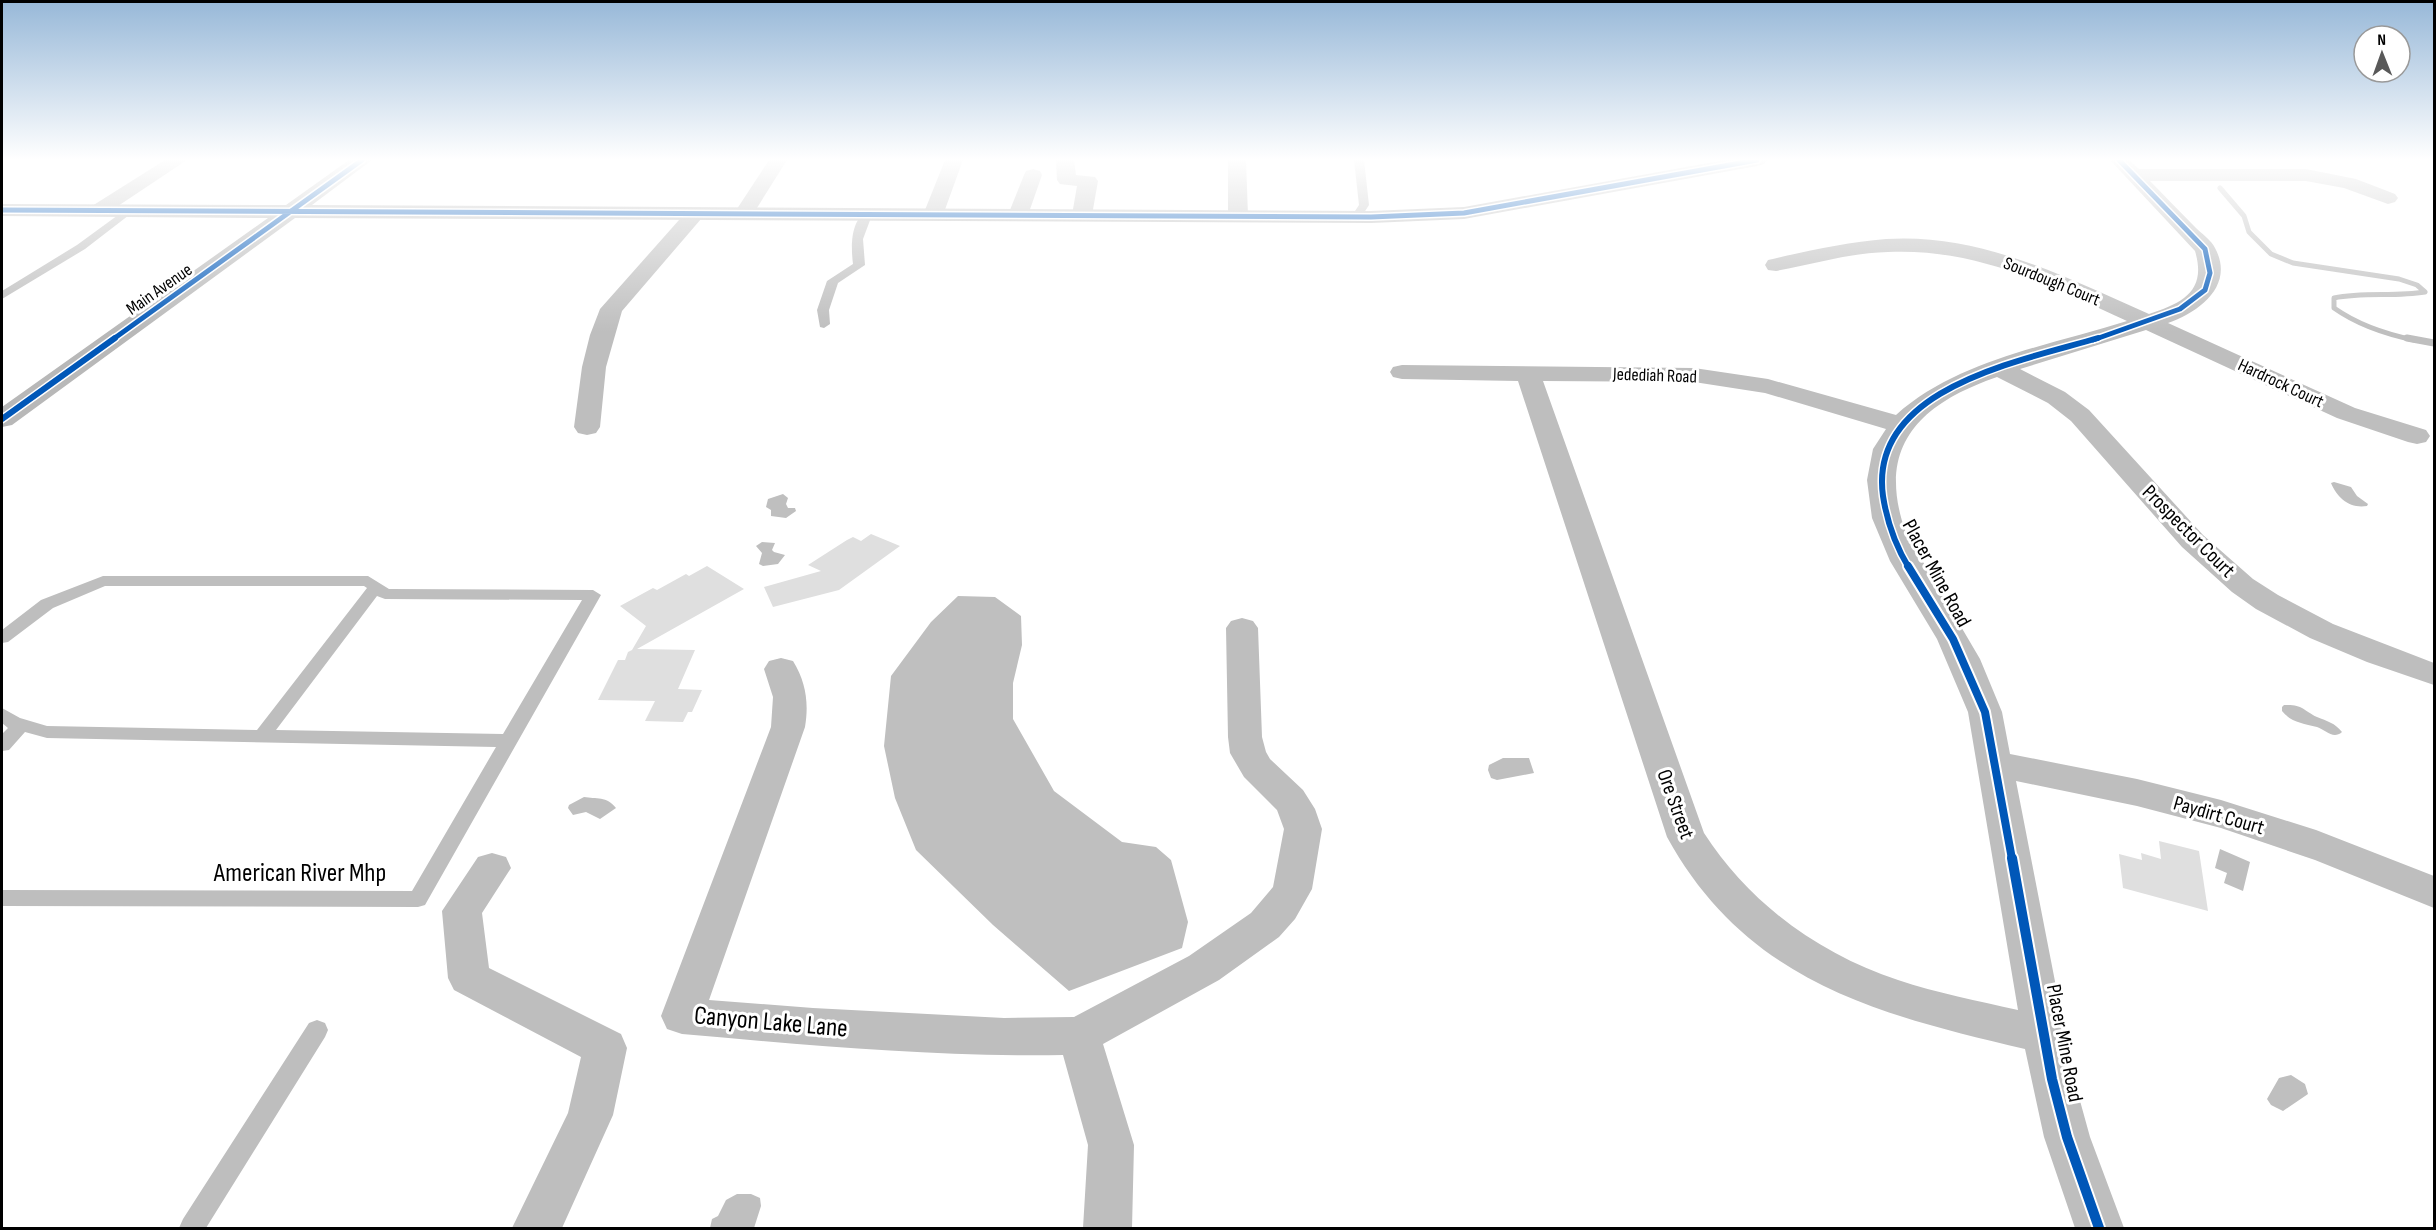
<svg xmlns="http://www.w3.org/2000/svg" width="2436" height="1230" viewBox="0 0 2436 1230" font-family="'Sofia Sans Condensed',sans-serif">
<rect width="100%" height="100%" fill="#fff"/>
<path fill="#bfbfbf" d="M2334 482 2351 487 2357 496 2368 504 2367 506C2350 509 2337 498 2331 483Z
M783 494 788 498 786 504 788 508H795L796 511 786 518 771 516V510L766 507 768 499Z
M762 542 775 543 772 550 774 552 785 555 778 564 763 566 759 564 762 553 756 546Z
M958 596 995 597 1021 616 1022 645 1013 683V719L1054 791 1122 842 1156 847 1171 860 1188 922 1182 948 1069 991 993 925 916 850 895 798 884 746 891 676 931 622Z
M2284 705C2302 704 2303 710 2317 717 2327 721 2335 723 2342 732 2333 740 2326 730 2317 727 2303 723 2292 723 2282 711V707Z
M1503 758H1529L1534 773 1497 780 1491 778 1488 770 1489 765Z
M584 797C596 799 607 796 616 808L600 819 586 812 573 815 568 808 569 805Z
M2220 849 2250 862 2243 891 2224 883 2227 873 2215 868Z
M2291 1075 2305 1084 2308 1094 2283 1111 2271 1105 2267 1099 2279 1078Z
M737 1194H751L760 1198 761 1206 754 1228H710L712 1219 718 1216 726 1200Z"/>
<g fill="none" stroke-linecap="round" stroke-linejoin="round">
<path stroke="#bfbfbf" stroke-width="5" d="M2220 188 2244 216 2249 232 2271 254 2293 263 2399 279 2417 285 2425 292C2395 297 2364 292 2334 298V308C2358 325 2385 334 2414 340"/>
<path stroke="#bfbfbf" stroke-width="7" d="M2407 338 2434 343"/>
</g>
<path fill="#dfdfdf" d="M871 534 900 546 839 590 773 607 764 587 821 571 808 565 847 540 853 537 861 541Z
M707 566 744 589 637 649 695 650 678 689 702 690 692 712H688L683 722 645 721 655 701 598 700 618 660H625L628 652 632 650 646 626 620 606 653 588 657 590 686 574 689 576Z
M2159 841 2199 851 2208 911 2123 888 2119 854 2142 860 2141 853 2161 859Z"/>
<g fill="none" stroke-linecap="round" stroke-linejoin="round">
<path fill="#bebebe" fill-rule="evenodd" d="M1354 160H1364L1369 205 1360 219 1356 220 1351 217 1359 205Z
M129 207 133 208V212L85 249 2 299V291L77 245Z
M867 212 872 215 863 239 865 265 838 283 829 310 830 324 824 328 820 327 817 310 827 281 853 264C851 248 850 220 867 212Z
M103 576H368L389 589 593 590 601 595 425 905 418 907 2 906V890L412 891 496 747 47 738 25 732 9 750 2 751V734L8 728 2 723V708L20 718 47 726 257 730 367 588 364 586H105L53 608 8 642 2 643V630L41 600ZM377 596 385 599 582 600 503 734 276 730Z
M317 1020 325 1023 328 1030 325 1037 206 1228H179L183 1219 309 1023Z"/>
<path fill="#bebebe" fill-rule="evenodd" d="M165 160H187L106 214H92L89 210 92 206Z
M769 160H787L750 219H736L733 215Z
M945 160H963L943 215 940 219H926L923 215Z
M1056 160H1074L1076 175 1095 177 1098 181 1092 215 1089 219H1075L1072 215 1077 186 1060 184 1057 180Z
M1228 160H1246L1248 216 1245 220H1231L1228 216Z
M2110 160H2129L2139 169H2306L2356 179 2395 194 2398 198 2395 202 2388 204 2344 188 2306 181H2150C2165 196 2180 212 2196 228 2202 234 2211 240 2215 248 2235 285 2200 312 2168 323L2355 408 2426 430 2430 436 2426 442 2417 444 2408 442 2337 418 2146 330 2020 369 2065 392 2089 410 2203 535 2253 579 2278 595 2333 624 2434 663V685L2367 662 2310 638 2256 609 2232 592 2182 547 2071 421 2048 403 1997 377C1919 404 1875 447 1906 533L1980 659 2002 712 2010 754 2137 779 2221 800 2316 830 2434 876V908L2315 860 2221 828 2137 806 2016 781 2074 1079 2090 1137 2124 1228H2075L2044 1137 2025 1049C1876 1014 1746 981 1667 837L1518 381 1402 379 1393 377 1390 372 1393 367 1402 365 1694 368 1768 379 1896 415C1959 359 2049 346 2127 321 2049 285 1977 248 1888 252 1850 253 1813 264 1776 271L1768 270 1765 265 1768 260C1807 251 1847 242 1886 239 1981 233 2065 277 2149 314 2183 303 2207 291 2195 251ZM1543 381 1694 382 1765 393 1886 429 1873 449 1867 480 1872 518 1890 561 1937 639 1968 712 2018 1010C1978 1001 1937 993 1898 980 1819 954 1749 903 1704 833Z
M1033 169 1040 171 1042 175 1028 215 1025 219H1011L1008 215 1024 175 1026 171Z
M694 209 701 211 704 215 701 219 622 311 606 367 600 427 596 433 587 435 578 433 574 427 582 367 590 335 600 309 687 211Z
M1242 618 1253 621 1258 628 1262 737 1266 752 1270 759 1303 790 1315 809 1322 829 1312 889 1295 919 1279 937 1219 980 1103 1044 1134 1145 1132 1228H1083L1088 1145 1063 1055C936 1057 808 1045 682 1034L667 1029 661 1016 771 727 773 697 764 669 769 661 781 658 793 661C806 682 809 703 805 727L709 1000 813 1008 1004 1018 1074 1017 1189 956 1251 913 1273 887 1284 829 1277 810 1244 777 1230 753 1228 737 1226 628 1231 621Z
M492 853 506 857 511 868 482 913 489 968 621 1034 627 1048 613 1115 562 1228H512L568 1113 581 1057 454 990 448 978 442 911 478 857Z"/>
<path fill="#b8b8b8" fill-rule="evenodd" d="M349 160H372L312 205 1371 211 1464 207 1725 160H1767L1764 164 1757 166 1464 219 1371 223 295 218 12 425 2 427V407L268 218 2 216V204L286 205Z"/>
<defs>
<path id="cycleway-far3" d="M2 210 1371 217 1464 213 1757 160
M112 340 362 160
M2093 340 2180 309 2205 290 2210 273 2205 249 2119 160"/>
<path id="cycleway-far2" d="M2 419 115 338
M1909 568C1895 545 1887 522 1883 496 1868 388 2021 361 2098 338"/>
<path id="cycleway-far1" d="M1908 566 1953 639 1985 712 2012 859"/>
<path id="cycleway" d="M2012 858 2052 1079 2067 1137 2099 1228"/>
</defs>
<use href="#cycleway-far3" stroke="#fff" stroke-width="8"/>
<use href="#cycleway-far2" stroke="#fff" stroke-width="9"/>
<use href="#cycleway-far1" stroke="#fff" stroke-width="12"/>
<use href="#cycleway" stroke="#fff" stroke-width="14"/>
<use href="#cycleway-far3" stroke="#0057b8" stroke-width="5"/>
<use href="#cycleway-far2" stroke="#0057b8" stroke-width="6"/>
<use href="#cycleway-far1" stroke="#0057b8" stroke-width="8"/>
<use href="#cycleway" stroke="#0057b8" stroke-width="10"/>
</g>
<linearGradient id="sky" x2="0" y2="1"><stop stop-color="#97b8d8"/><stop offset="0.48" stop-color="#fff"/><stop offset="1" stop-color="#fff" stop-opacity="0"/></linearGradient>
<rect width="2436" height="332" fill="url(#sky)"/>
<g text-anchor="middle" stroke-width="6" stroke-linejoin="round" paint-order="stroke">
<g font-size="18" fill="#000" stroke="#fff">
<text transform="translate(2052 281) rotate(22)" y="6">Sourdough Court</text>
<text transform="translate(159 289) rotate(-35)" y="6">Main Avenue</text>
<text transform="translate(1655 375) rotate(2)" y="6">Jedediah Road</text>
<text transform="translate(2281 383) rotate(25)" y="6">Hardrock Court</text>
</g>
<g font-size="21" fill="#000" stroke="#fff">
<text transform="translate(2189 531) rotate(45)" y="7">Prospector Court</text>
<text transform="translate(1937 573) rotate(61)" y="7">Placer Mine Road</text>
<text transform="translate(1676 804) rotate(70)" y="7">Ore Street</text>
<text transform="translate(2219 815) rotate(16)" y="7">Paydirt Court</text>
<text transform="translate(2065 1043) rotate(79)" y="7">Placer Mine Road</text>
</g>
<g font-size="26" fill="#000" stroke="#fff">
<text x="300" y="881">American River Mhp</text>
<text transform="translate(771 1021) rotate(5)" y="9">Canyon Lake Lane</text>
</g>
</g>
<rect width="2436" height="1230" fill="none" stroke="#000000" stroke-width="6"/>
<g transform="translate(2382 54) rotate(359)"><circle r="28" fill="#ffffff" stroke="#999999" stroke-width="1.5"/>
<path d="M0-4.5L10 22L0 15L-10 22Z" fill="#595959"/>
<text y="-9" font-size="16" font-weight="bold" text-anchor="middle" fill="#000000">N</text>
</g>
</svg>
